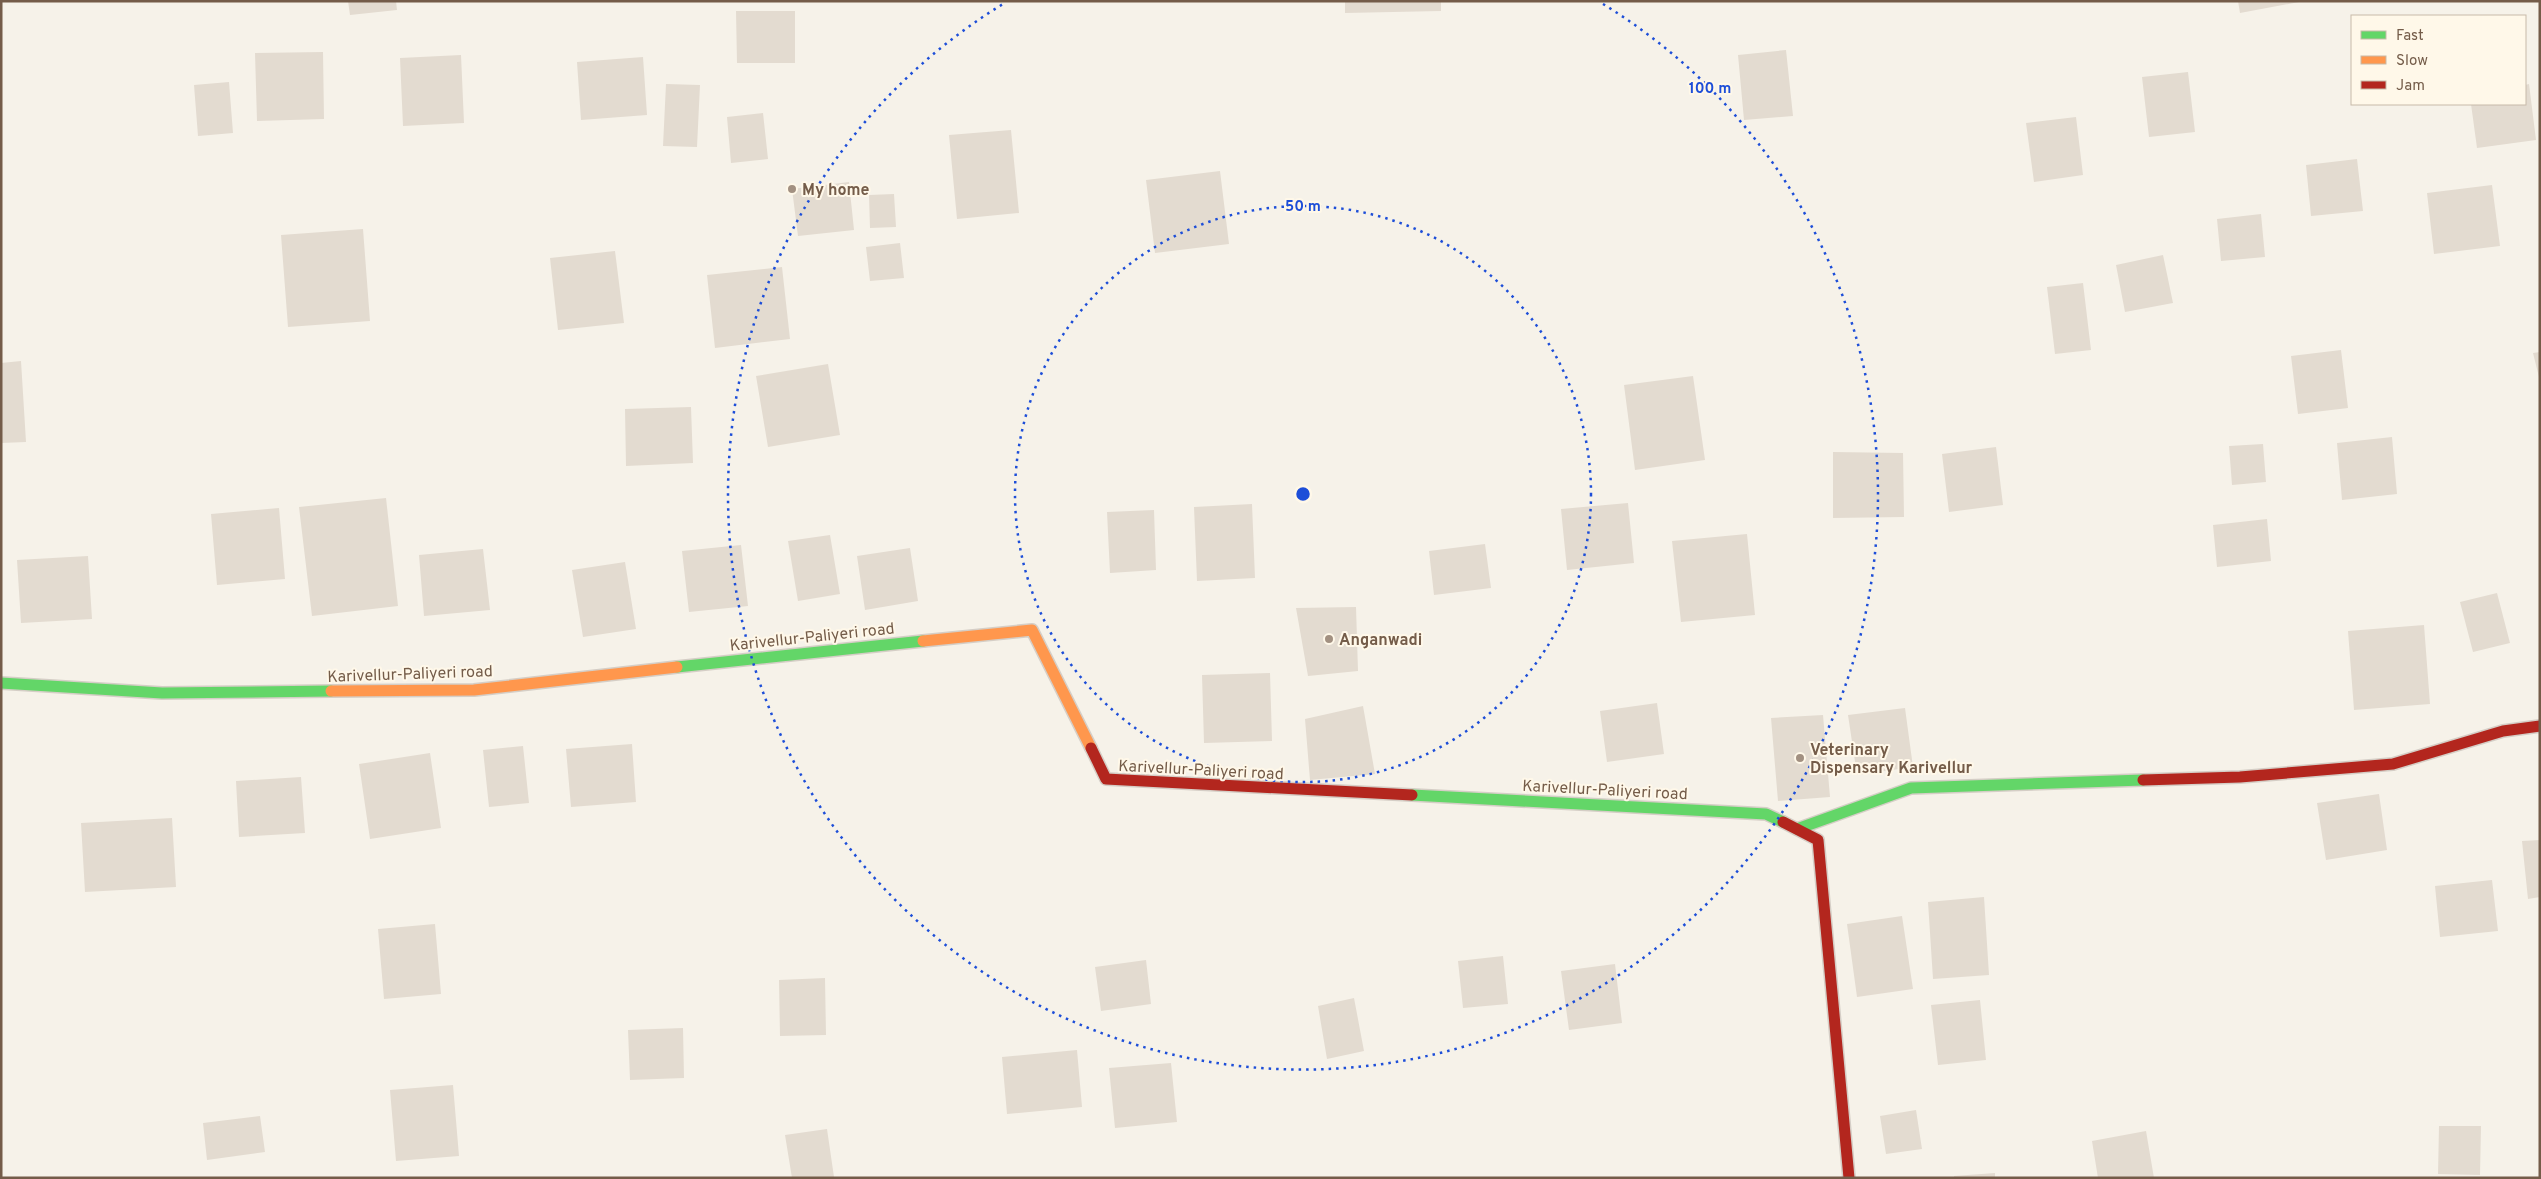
<svg xmlns="http://www.w3.org/2000/svg" width="2541" height="1179" viewBox="0 0 2541 1179" font-family="Overpass,sans-serif">
<rect width="100%" height="100%" fill="#f6f2e9"/>
<path fill="#e3dbd0" d="M348 1H396L397 10 350 15Z
M1345 1H1441V11L1345 13Z
M2238 1H2299V2L2240 13Z
M736 11H795V63H737Z
M1786 50 1793 116 1744 120 1738 55Z
M323 52 324 119 257 121 255 53Z
M461 55 464 123 403 126 400 58Z
M643 57 647 115 581 120 577 62Z
M2188 72 2195 132 2149 137 2142 77Z
M229 82 233 133 198 136 194 85Z
M666 84 700 85 697 147 663 146Z
M2529 84 2536 140 2477 148 2471 104H2525V85Z
M763 113 768 159 731 163 727 117Z
M2076 117 2083 175 2034 182 2026 123Z
M1011 130 1019 213 957 219 949 135Z
M2357 159 2363 211 2311 216 2306 165Z
M1220 171 1229 244 1155 253 1146 180Z
M849 182 854 230 798 236 792 189Z
M2492 185 2500 246 2434 254 2427 193Z
M894 194 896 227 870 228 869 195Z
M2261 214 2265 257 2221 261 2217 219Z
M363 229 370 321 288 327 281 235Z
M900 243 904 278 870 281 866 247Z
M615 251 624 323 558 330 550 258Z
M2163 255 2173 303 2125 312 2116 265Z
M782 267 790 339 715 348 707 275Z
M2083 283 2091 350 2055 354 2047 287Z
M2341 350 2348 408 2298 414 2291 356Z
M2540 352V377H2539L2533 353Z
M21 361 26 442 1 443V363Z
M828 364 840 435 768 447 756 376Z
M1693 376 1705 460 1635 470 1624 385Z
M691 407 693 463 626 466 625 409Z
M2392 437 2397 494 2342 500 2337 443Z
M2263 444 2266 482 2232 485 2229 446Z
M1996 447 2003 505 1949 512 1942 454Z
M1833 452 1903 453 1904 517 1833 518Z
M386 498 398 606 312 616 299 507Z
M1628 503 1634 563 1567 570 1561 509Z
M1252 504 1255 578 1197 581 1194 507Z
M279 508 285 579 217 585 211 514Z
M1154 510 1156 570 1110 573 1107 512Z
M2267 519 2271 561 2217 567 2213 525Z
M1747 534 1755 615 1681 622 1672 541Z
M830 535 840 594 798 601 788 541Z
M1485 544 1491 588 1434 595 1429 551Z
M741 545 748 606 689 612 682 551Z
M910 548 918 601 865 610 857 556Z
M483 549 490 610 424 616 419 555Z
M88 556 92 619 21 623 17 560Z
M625 562 636 629 583 637 572 570Z
M2497 593 2510 643 2473 652 2460 602Z
M1356 607 1358 671 1308 676 1296 608Z
M2424 625 2430 704 2354 710 2348 631Z
M1270 673 1272 741 1204 743 1202 675Z
M1657 703 1664 754 1607 762 1600 711Z
M1363 706 1375 774 1310 780 1305 719Z
M1905 708 1913 767 1857 775 1848 715Z
M1823 715 1830 797 1778 801 1771 718Z
M632 744 636 802 571 807 566 749Z
M523 746 529 803 489 807 483 750Z
M430 753 441 828 370 839 359 764Z
M301 777 305 833 239 837 236 781Z
M2379 794 2387 850 2326 860 2317 803Z
M172 818 176 887 85 892 81 823Z
M2540 840V897L2528 899 2522 841Z
M2492 880 2498 931 2440 937 2435 886Z
M1984 897 1989 975 1933 979 1928 902Z
M1902 916 1913 989 1857 997 1847 924Z
M435 924 441 994 384 999 378 929Z
M1503 956 1508 1004 1463 1008 1458 961Z
M1146 960 1151 1004 1101 1011 1095 967Z
M1615 964 1622 1023 1569 1030 1561 971Z
M825 978 826 1035 780 1036 779 980Z
M1354 998 1364 1051 1327 1059 1318 1006Z
M1980 1000 1986 1060 1938 1065 1931 1005Z
M683 1028 684 1078 630 1080 628 1030Z
M1077 1050 1082 1107 1007 1114 1002 1057Z
M1171 1063 1177 1122 1115 1128 1109 1068Z
M453 1085 459 1156 396 1161 390 1090Z
M1916 1110 1922 1149 1886 1154 1880 1116Z
M260 1116 265 1152 207 1160 203 1123Z
M2439 1126H2481L2480 1175 2438 1174Z
M827 1129 834 1177 792 1178 785 1135Z
M2146 1131 2154 1178H2098L2092 1141Z
M1995 1173V1178H1954V1176Z"/>
<g fill="none" stroke-linecap="round" stroke-linejoin="round">
<defs>
<path id="fast" d="M677 667 923 641
M1 683 162 693 331 691
M1412 795 1766 814 1783 822
M1797 829 1911 788 2143 780"/>
<path id="slow" d="M923 641 1032 630 1091 748
M331 691 474 690 677 667"/>
<path id="jam" d="M1091 748 1106 779 1412 795
M2143 780 2240 777 2393 764 2503 731 2540 726
M1783 822 1818 840 1849 1178"/>
</defs>
<use href="#fast" stroke="#d5cec6" stroke-width="14"/>
<use href="#slow" stroke="#d5cec6" stroke-width="14"/>
<use href="#jam" stroke="#d5cec6" stroke-width="14"/>
<use href="#fast" stroke="#63d668" stroke-width="11"/>
<use href="#slow" stroke="#ff974d" stroke-width="11"/>
<use href="#jam" stroke="#b3261e" stroke-width="11"/>
</g>
<g fill="none" stroke="#1d4ed8" stroke-width="2.5" stroke-dasharray="2.5 5">
<circle cx="1303" cy="494" r="288"/>
<path d="M1603 4A575 575 0 1 1 1003 4"/>
</g>
<g fill="#a29081" stroke="#fff8e9" stroke-width="2">
<circle cx="792" cy="189" r="5"/>
<circle cx="1329" cy="639" r="5"/>
<circle cx="1800" cy="758" r="5"/>
</g>
<g text-anchor="middle" stroke-width="4" stroke-linejoin="round" paint-order="stroke">
<g font-size="16" font-weight="bold" fill="#745c49" stroke="#fff8e9" text-anchor="start">
<text x="802" y="195">My home</text>
<text x="1339" y="645">Anganwadi</text>
<text x="1810" y="755">Veterinary<tspan x="1810" dy="18">Dispensary Karivellur</tspan></text>
</g>
<g font-size="16" fill="#745c49" stroke="#fff8e9">
<text transform="translate(812 636) rotate(-6)" y="6">Karivellur-Paliyeri road</text>
<text transform="translate(410 673) rotate(-2)" y="6">Karivellur-Paliyeri road</text>
<text transform="translate(1201 769) rotate(3)" y="6">Karivellur-Paliyeri road</text>
<text transform="translate(1605 789) rotate(3)" y="6">Karivellur-Paliyeri road</text>
</g>
</g>
<circle cx="1303" cy="494" r="8" fill="#1d4ed8" stroke="#fff8e9" stroke-width="2.5"/>
<g font-size="15" text-anchor="middle" font-weight="bold" fill="#1d4ed8" stroke="#fff8e9" stroke-width="4" stroke-linejoin="round" paint-order="stroke">
<text x="1710" y="93">100 m</text>
<text x="1303" y="211">50 m</text>
</g>
<rect width="2541" height="1179" fill="none" stroke="#745c49" stroke-width="5"/>
<rect x="2351" y="15" width="175" height="90" fill="#fff8e9" stroke="#c7baa9"/>
<rect x="2361" y="31" width="25" height="8" fill="#63d668" stroke="#c7baa9"/>
<text x="2396" y="40" font-size="15" fill="#745c49">Fast</text>
<rect x="2361" y="56" width="25" height="8" fill="#ff974d" stroke="#c7baa9"/>
<text x="2396" y="65" font-size="15" fill="#745c49">Slow</text>
<rect x="2361" y="81" width="25" height="8" fill="#b3261e" stroke="#c7baa9"/>
<text x="2396" y="90" font-size="15" fill="#745c49">Jam</text>
</svg>
